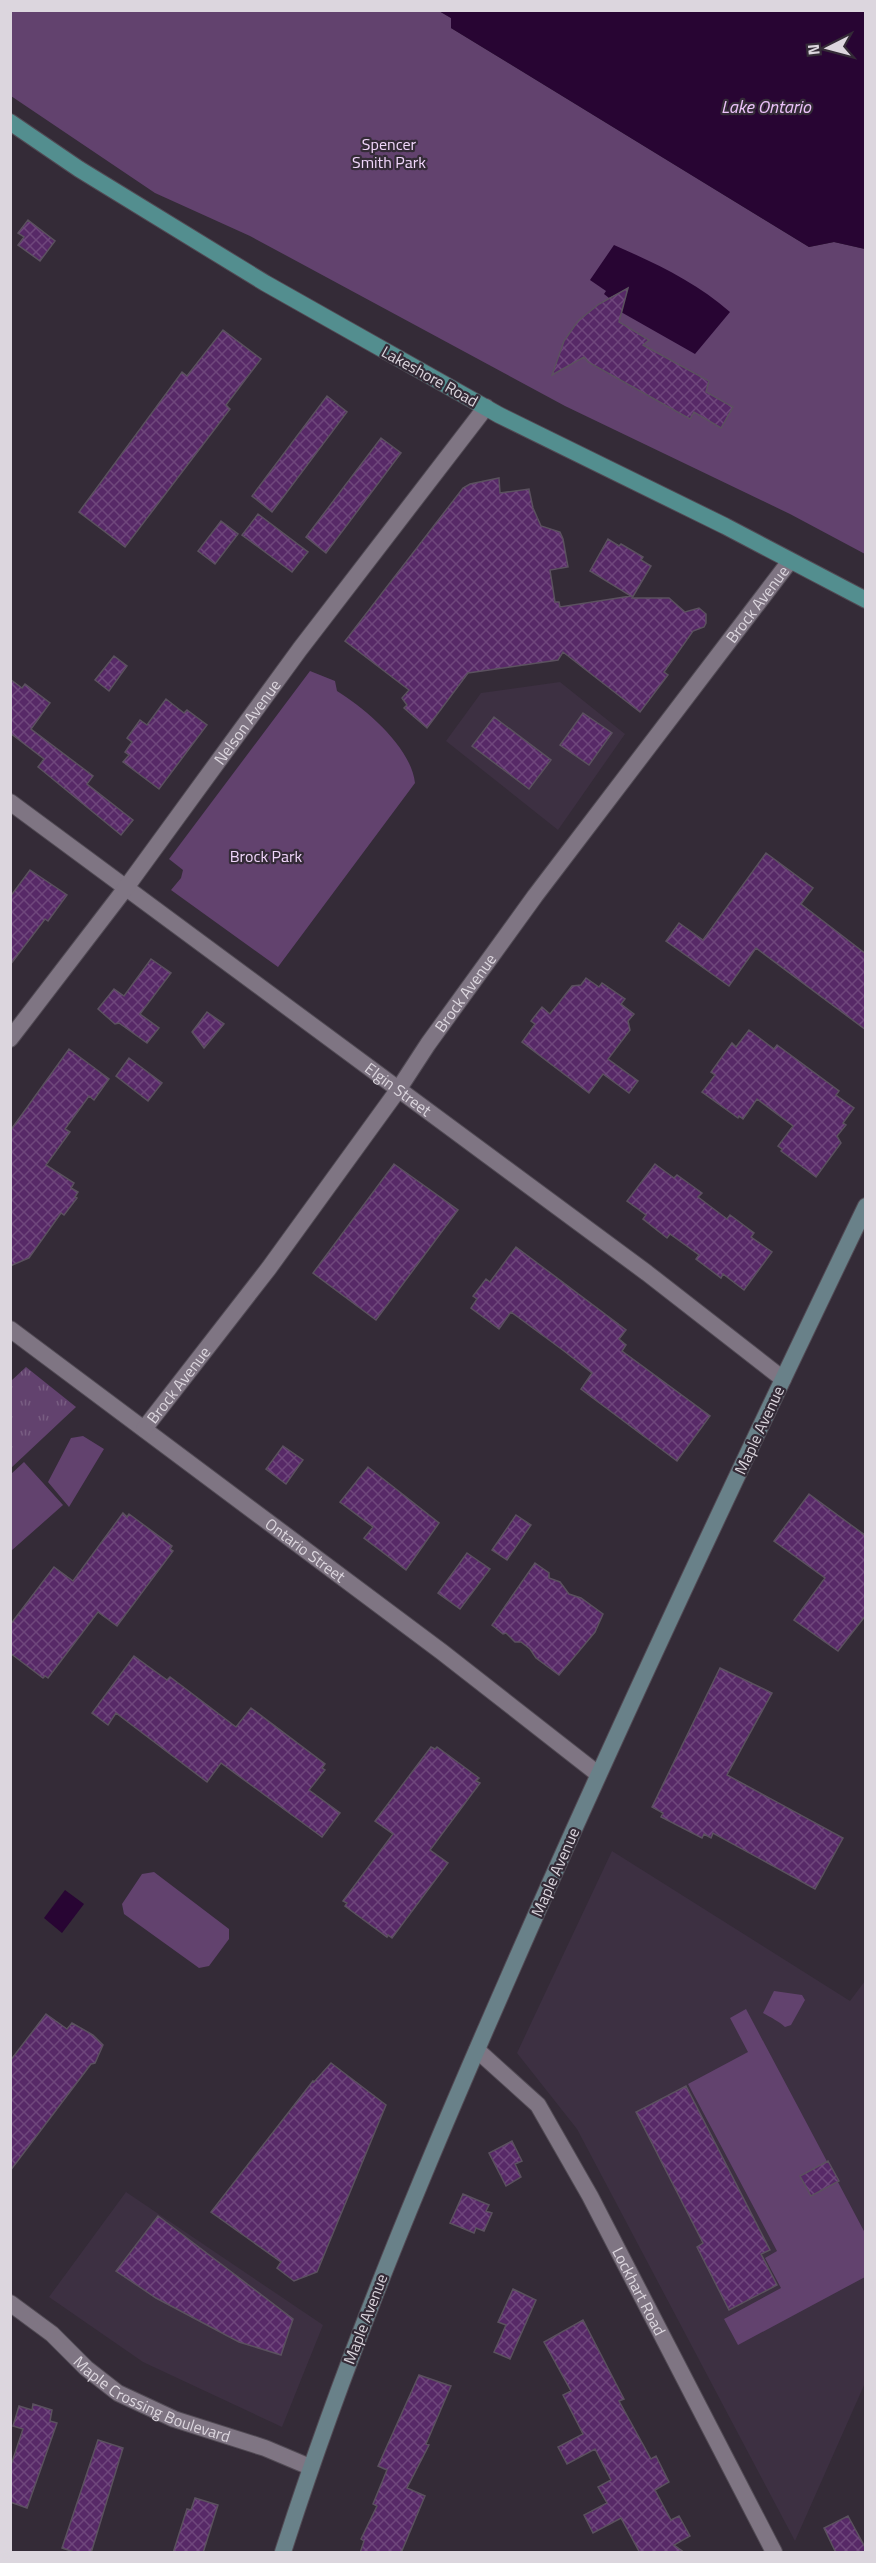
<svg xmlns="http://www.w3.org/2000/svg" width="876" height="2563" viewBox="0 0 876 2563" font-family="'Titillium Web',sans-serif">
<defs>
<pattern id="grass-tufts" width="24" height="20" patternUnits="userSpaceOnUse" patternTransform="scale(1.5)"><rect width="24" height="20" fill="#62426e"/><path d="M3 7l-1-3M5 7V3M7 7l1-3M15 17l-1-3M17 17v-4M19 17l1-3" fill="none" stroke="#785d82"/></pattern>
<pattern id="building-cross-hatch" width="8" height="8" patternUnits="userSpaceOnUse" patternTransform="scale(1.5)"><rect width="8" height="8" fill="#572967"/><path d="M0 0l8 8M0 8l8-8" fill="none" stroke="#6f477c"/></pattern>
</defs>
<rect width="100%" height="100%" fill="#342b37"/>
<path fill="#3d3042" d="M560 682 625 734 558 830 446 741 481 693Z
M612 1851 850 2001 865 1981V2383L795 2541 577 2129 517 2053Z
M126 2192 323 2325 282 2427 143 2362 49 2297Z"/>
<path fill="url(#grass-tufts)" d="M26 1367 76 1407 11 1468V1381Z"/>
<path fill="#62426e" d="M10 11H439L451 18V28L809 247 834 242 865 249V554L790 514 565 406 250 236 155 193 11 96Z
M310 671 335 681 337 691C366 709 411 747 415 783L278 967 171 890 181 878 183 870 169 859Z
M83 1436 104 1449 69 1507 48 1482 71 1438Z
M24 1462 63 1505 11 1551V1474Z
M154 1872 229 1929V1939L209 1966 199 1968 124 1914 122 1904 142 1874Z
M774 1991 802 1995 805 2000 791 2025 785 2027C780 2022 770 2017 763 2013Z
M746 2009 865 2233V2277L738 2345 724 2319 781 2288 765 2258 777 2251 688 2084 748 2052 730 2018Z"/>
<path fill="#280533" d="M439 11H865V249L834 242 809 247 451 28V18Z
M614 245C655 263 696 282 730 312L695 354 621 312 625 297 619 293 609 298 604 294 606 291 590 280Z
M65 1890 84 1904 62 1933 44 1918Z"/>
<path fill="url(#building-cross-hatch)" stroke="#5b515f" stroke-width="1.5" d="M28 220 55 241 40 261 18 245 24 237 18 233Z
M628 288 619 322 649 340 643 345 709 381 706 392 733 407 721 428 694 412 690 419 588 362 584 357 552 375 564 341 578 321 599 304Z
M223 330 261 359 226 405 230 409 125 547 79 512 182 372 187 376Z
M327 396 347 412 272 512 252 496Z
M381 438 401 453 326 553 306 537Z
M499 478 500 493 529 489 533 508 541 526 560 532 563 539 568 567 550 570 555 602H559L560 607 631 596 590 571 608 539 619 546 621 544 643 557 641 560 651 566 632 598H669L685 612 699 608 706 614V623L704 627 693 631 664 672 668 675 640 712 563 652 558 660 468 673 427 728 404 708 407 705 402 698 409 690 345 641 463 488 470 484Z
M258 514 308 552 292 572 242 535Z
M221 521 238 534 215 564 198 551Z
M114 656 127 666 109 691 95 680Z
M10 679 22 688 25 684 50 703 31 729 93 776 87 784 133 820 121 835 38 767 44 759 10 733Z
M166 699 184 713 187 710 207 725 159 789 123 762 129 755 125 752 132 742 127 738 140 720 147 725Z
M583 713 612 733 589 765 560 745Z
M494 717 551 760 529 789 472 746Z
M766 853 813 888 801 904 866 954V1030L756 948 729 986 666 941 679 923 703 940Z
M30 870 67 895 48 921 45 919 10 965V897Z
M151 959 171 973 140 1014 159 1028 147 1043 119 1023 115 1024 98 1009 114 989 124 996Z
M586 978 599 987 602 983 625 999 621 1004 634 1014 628 1021 630 1030 608 1059 638 1081 629 1093 603 1074 589 1093 522 1042 535 1024 531 1021 542 1007 550 1014 572 986 581 985Z
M207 1012 224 1024 204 1048 192 1032Z
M749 1030 774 1049 777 1045 839 1091 836 1095 854 1108 843 1123 846 1125 837 1136 841 1143 816 1177 781 1151 782 1149 778 1146 793 1126 757 1099 743 1119 739 1116 738 1118 702 1092 715 1075 711 1072 732 1043 736 1047Z
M69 1049 109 1079 94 1100 89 1096 65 1129 70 1132 46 1165 74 1183 71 1188 78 1192 75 1197 77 1198 64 1215 61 1213 29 1258 10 1266V1131Z
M129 1058 162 1083 148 1101 116 1076Z
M394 1164 458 1210 376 1320 313 1273Z
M655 1164 674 1178 677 1175 702 1193 698 1197 727 1219 730 1215 754 1233 751 1237 772 1252 744 1290 723 1274 721 1278 696 1259 699 1255 670 1234 667 1238 643 1219 646 1215 627 1201Z
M516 1247 626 1330 619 1339 626 1345 622 1351 710 1416 677 1461 581 1389 592 1373 564 1351 511 1312 499 1329 471 1308 477 1299 473 1296 486 1279 490 1282Z
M283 1446 303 1460 286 1484 266 1469Z
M368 1467 439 1523 406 1570 364 1538 373 1527 340 1502Z
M809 1494 866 1536V1615L838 1651 794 1620 825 1578 774 1541Z
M123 1513 127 1517 129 1514 172 1546 170 1549 173 1551 117 1626 98 1612 48 1678 45 1676 43 1678 10 1653V1625L54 1567 73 1581Z
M516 1515 531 1525 507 1560 492 1550Z
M467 1553 490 1569 460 1609 438 1593Z
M535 1563 549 1573V1578L560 1582 569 1594 581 1598 603 1614 595 1632 559 1675 536 1658 530 1649 521 1642H515L506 1633 503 1634 492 1625Z
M134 1656 167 1680 170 1677 236 1727 251 1708 325 1764 322 1768 325 1770 309 1790 340 1813 322 1837 221 1763 207 1782 116 1713 108 1725 92 1713Z
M720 1668 772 1693 727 1775 843 1838 815 1889 713 1833 711 1838 704 1834 702 1838 661 1817 663 1813 652 1807Z
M431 1747 435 1749 437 1747 479 1778 476 1781 480 1783 430 1850 448 1863 392 1938 388 1935 387 1937 345 1906 347 1903 343 1901 393 1834 375 1821Z
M46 2014 67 2029 72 2023 93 2035 103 2045 95 2063 91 2064 10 2171V2061Z
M331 2063 386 2105 317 2272 294 2281 277 2268 281 2262 211 2212 313 2081 314 2082Z
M686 2086 770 2250 761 2254 777 2285 729 2310 697 2247 703 2243 636 2112Z
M512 2141 522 2161 515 2164 521 2177 506 2186 489 2153Z
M828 2161 839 2181 811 2196 800 2176Z
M463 2194 489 2205 486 2211 492 2213 484 2231 476 2228 474 2233 450 2223Z
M158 2216 293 2319 281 2355 239 2342 156 2298 116 2271Z
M513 2289 536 2300 510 2359 494 2352 506 2325 498 2322Z
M583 2320 624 2399 619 2401 651 2459 656 2456 669 2482 655 2490 671 2520 679 2516 690 2536 674 2545 685 2553H640L621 2518 593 2533 584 2515 607 2503 598 2487 611 2480 595 2449 567 2464 558 2447 583 2434 563 2395 571 2391 544 2342Z
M419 2375 451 2386 426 2444 429 2445 407 2488 425 2496 401 2553H360L364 2541 361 2539 377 2506 373 2504 387 2470 378 2466Z
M33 2404 52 2410 50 2421 57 2423 27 2508 10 2502V2468L23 2429 13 2426 19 2406 32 2410Z
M98 2440 123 2448 91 2553H77L62 2548Z
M195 2498 218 2505 203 2553H173L187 2509 191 2510Z
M848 2516 866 2549V2553H836L824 2528Z"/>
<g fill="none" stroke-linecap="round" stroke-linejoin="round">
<defs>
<g id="minor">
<path id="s1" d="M477 2050 538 2105 590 2196 774 2552"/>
<path id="s2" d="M10 2303 52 2334 86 2368 118 2393 174 2419 265 2448 310 2467"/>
</g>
<g id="tertiary">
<path id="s3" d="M10 802 647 1273 783 1379"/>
<path id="s4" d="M10 1039 125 889 300 649 486 407"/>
<path id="s5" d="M10 1329 442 1652 598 1774"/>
<path id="s6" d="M144 1429 269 1268 398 1090 428 1044 535 896 790 561"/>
</g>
<path id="secondary" d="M283 2552C346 2355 426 2165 509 1976 622 1717 743 1461 866 1206"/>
<path id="primary" d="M10 122 79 169 265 283 499 415 725 526 866 600"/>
</defs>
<use href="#minor" stroke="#514a54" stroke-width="18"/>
<use href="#tertiary" stroke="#514a54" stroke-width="18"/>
<use href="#secondary" stroke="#514a54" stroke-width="18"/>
<use href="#primary" stroke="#514a54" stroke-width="18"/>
<use href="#minor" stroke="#7f7583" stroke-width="16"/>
<use href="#tertiary" stroke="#7f7583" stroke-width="16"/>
<use href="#secondary" stroke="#698189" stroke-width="16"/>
<use href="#primary" stroke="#538e8f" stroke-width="16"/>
</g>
<g text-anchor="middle" stroke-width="4.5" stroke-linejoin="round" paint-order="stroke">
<g font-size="16" fill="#f1d6fb" stroke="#342b37">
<text x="389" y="150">Spencer<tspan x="389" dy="18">Smith Park</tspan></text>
<text x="266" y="862">Brock Park</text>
</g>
<g font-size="16" fill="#dcd6de" stroke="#342b37">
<text transform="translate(430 376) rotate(29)" y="6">Lakeshore Road</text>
<text dy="6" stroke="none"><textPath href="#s6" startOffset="1028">Brock Avenue</textPath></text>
<text dy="6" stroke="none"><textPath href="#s4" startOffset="396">Nelson Avenue</textPath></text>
<text dy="6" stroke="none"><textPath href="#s6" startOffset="542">Brock Avenue</textPath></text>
<text dy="6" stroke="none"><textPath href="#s3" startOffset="483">Elgin Street</textPath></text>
<text dy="6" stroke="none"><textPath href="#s6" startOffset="56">Brock Avenue</textPath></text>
<text transform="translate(759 1430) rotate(-65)" y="6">Maple Avenue</text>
<text dy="6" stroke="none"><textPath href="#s5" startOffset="369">Ontario Street</textPath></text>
<text transform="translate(555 1872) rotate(-66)" y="6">Maple Avenue</text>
<text dy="6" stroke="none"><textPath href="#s1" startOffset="294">Lockhart Road</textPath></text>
<text transform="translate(365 2319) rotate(-69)" y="6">Maple Avenue</text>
<text dy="6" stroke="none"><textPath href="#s2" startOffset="174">Maple Crossing Boulevard</textPath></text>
</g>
<g font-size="18" font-style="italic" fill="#ecc3fa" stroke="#342b37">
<text x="766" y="113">Lake Ontario</text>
</g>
</g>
<rect width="876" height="2563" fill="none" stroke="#dcd6de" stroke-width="24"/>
<g transform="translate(828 48) rotate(264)" stroke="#342b37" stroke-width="4.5" paint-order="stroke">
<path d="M0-4.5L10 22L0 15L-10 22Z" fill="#dcd6de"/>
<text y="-9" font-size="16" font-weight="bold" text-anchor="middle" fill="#dcd6de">N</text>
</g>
</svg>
